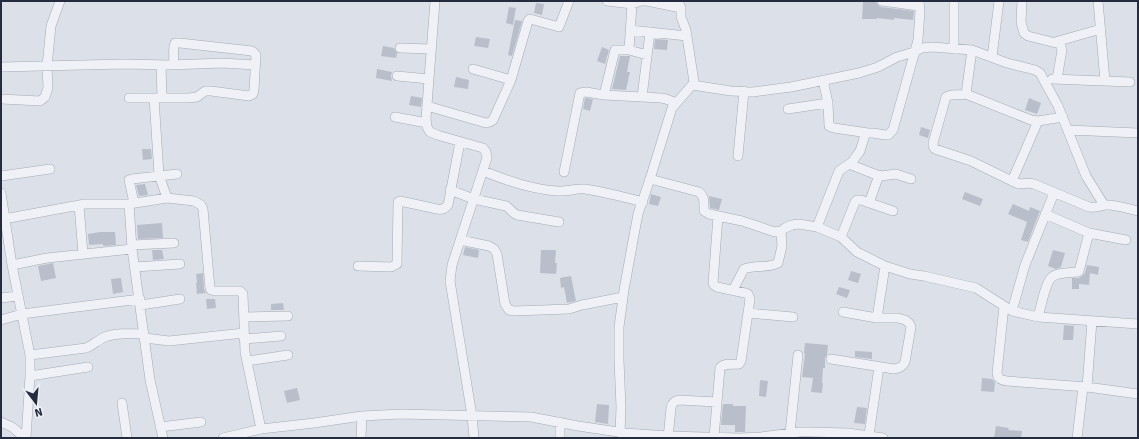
<svg xmlns="http://www.w3.org/2000/svg" width="1139" height="439" viewBox="0 0 1139 439" font-family="Signika,sans-serif">
<rect width="100%" height="100%" fill="#dce0e8"/>
<path fill="#b9becb" d="M863 2H876L878 5 881 7 914 11 913 20 894 18V20L877 18V19H862Z
M536 3 544 4 542 15 534 13Z
M509 7 516 8 513 25 506 23Z
M515 20 522 21 512 56 508 55Z
M476 37 490 39 488 48 474 46Z
M655 39 668 40 667 50 654 49Z
M383 46 394 48 397 53 396 58 381 56Z
M602 47 609 50 605 64 597 61Z
M620 56H630L627 72H630L626 90 612 89Z
M377 69 392 72 391 76 392 81 376 78Z
M456 77 469 80 468 89 454 87Z
M411 96 422 98 421 107 409 105Z
M585 98 593 99 590 111 583 109Z
M1029 98 1041 103 1037 114 1025 110Z
M921 127 930 130 928 138 919 135Z
M142 149H151L152 159 143 160Z
M145 184 148 195 139 196 136 185Z
M965 192 983 199 980 206 962 199Z
M651 194 661 197 658 206 649 204Z
M709 196 722 199 719 210 710 208Z
M1013 204 1029 211 1030 207 1040 211 1028 242 1021 240 1027 222 1008 214Z
M162 223 163 238 138 239 137 225Z
M100 232H115L116 245 103 246V244L89 245 88 234Z
M465 247 479 250 478 258 463 255Z
M152 250H162L164 259 153 260Z
M541 250H556L555 263H557L556 274 540 273Z
M1053 250 1065 253 1061 267 1056 269 1048 266Z
M53 263 56 278 41 281 38 266Z
M1087 265 1099 267 1098 275 1090 273 1089 285 1079 284V289H1072V278H1079L1082 276 1085 273Z
M851 271 861 274 858 283 848 280Z
M203 273 204 289 206 293 197 294 196 283H197L196 274Z
M571 276 576 301 567 303 564 287 561 288 560 278Z
M121 278 123 292 113 294 111 279Z
M839 287 850 290 847 298 836 294Z
M206 299H215L216 308 207 309Z
M283 303 284 310H271V304Z
M1064 325 1074 326 1073 340H1063Z
M805 343 828 345 827 355 825 358V368H823L822 383H823L822 393 811 392 813 378 802 377 805 354 804 353Z
M855 351 872 352V359L855 357Z
M982 378 992 379 995 382 994 392 981 391Z
M760 380 768 381 766 397 759 396Z
M297 388 300 400 287 403 284 391Z
M597 404 609 405 608 424 595 422Z
M723 404H733V406H746L745 432H735V425H721Z
M857 407 867 408 865 424 854 423Z
M996 426 1009 428 1008 430 1022 431 1021 438H994Z"/>
<g fill="none" stroke-linecap="round" stroke-linejoin="round">
<defs>
<path id="minor" d="M435 1 426 118 427 127 430 132 437 135 483 148 486 152 487 158 485 164 452 265 450 281 472 416 474 438
M607 1 632 4 641 1H647L681 8
M882 1 919 6
M1022 1 1021 22 1024 33 1028 36 1060 44 1062 50 1057 79
M1098 1 1105 81
M630 30 687 36
M1055 42 1101 29
M400 48 431 49
M954 49V1
M629 50 632 4
M972 50 966 94C960 96 952 93 946 97L933 143V146L935 149 971 161 1016 183C1022 185 1028 182 1034 184L1089 207C1097 208 1099 206 1105 205 1116 204 1128 209 1138 211
M992 57 999 1
M161 65 162 98
M170 65 223 63 255 65
M1 67 124 64 170 65 173 64C175 57 172 50 175 43H180L252 51 256 55 254 90 253 94 249 96 211 91H205L197 97 189 98H129
M473 69 511 80
M397 76 429 79
M1052 79 1130 82
M823 80 828 103 829 126 834 128 868 133
M692 85 731 91 753 92 791 87 859 73 878 67 897 57 914 52 922 48 932 47 972 50 1007 63 1035 70 1040 73 1058 106 1086 176 1104 205
M966 94 1031 120 1038 121 1063 117
M604 95 615 50H629L647 55
M642 97 650 32
M154 98 159 175 167 198
M1 99 40 101 45 97 48 88 47 66 51 26 60 1
M427 106 486 123 490 122 493 120 511 80 528 21 530 19 559 27 569 1
M788 109 828 103
M395 117 427 123
M1068 130 1138 133
M738 156 744 91
M849 164 877 175 881 176 896 174 911 179
M483 171C508 181 531 189 557 191 567 192 576 188 585 189 604 192 624 197 643 202
M564 172 580 93 586 92 604 95 661 98 666 99 676 103
M1 176 50 169
M650 179 699 192C705 197 704 204 704 211L709 214 742 221 775 232 781 231 785 228 792 225 799 224 817 227 841 237 857 252 885 266 910 274 924 276 976 288 1012 311 1038 317 1138 324
M1012 181 1038 121
M450 190 474 199 506 206C510 208 512 213 517 215L559 222
M1 193 12 265 30 355V376L26 438
M134 203 129 180 132 179 177 174
M869 203 879 175
M129 204 132 249 150 380 163 438
M79 205 83 254
M1045 214 1089 233 1126 240
M4 219 85 204H129L167 198 194 201 201 205 203 209 210 288 211 290 215 291H240L243 294 245 352 261 429
M817 227 839 171 852 162 860 151 865 135 868 133H873L885 135H888L893 130 918 40 920 11 919 1
M841 237 855 202 857 200H861L893 211
M460 240 489 246 494 249 497 254 505 304 509 310 514 311 569 309 582 305 623 297
M132 245 174 243
M12 265 47 258 132 249
M358 266 391 267 397 264 398 202 400 201 437 209C441 210 445 209 448 205L460 142
M135 267 180 264
M733 290 744 269C755 264 768 269 778 263L782 246 781 231
M1 298 18 296
M141 305 180 299
M1004 306 997 373C998 379 1001 380 1007 381L1087 387 1138 394
M1012 311 1025 265 1054 193
M748 313 793 317
M244 317 288 316
M1038 317C1041 307 1045 283 1052 277 1058 272 1070 273 1078 272L1079 271 1089 233
M877 318 885 266
M1 320 22 314 140 299
M145 338 169 341 244 333
M244 339 281 336
M30 355 86 348C93 345 98 340 105 337 117 332 132 334 144 334
M831 359 894 369C900 368 902 367 905 362L911 327 909 323 905 320 898 318H877L843 312
M247 361 288 355
M30 376 88 367
M1087 387 1092 321
M122 403 127 438
M1 422 12 427 25 438
M560 422V438
M160 427 201 422
M620 433 621 407 619 360V327L624 290 634 235 638 214 650 179 672 108 692 85 694 82 686 30 681 17V8L678 1
M790 433 798 355
M869 435 879 367
M714 437 720 368C725 362 733 365 739 364L741 361 750 299 748 294 745 293 717 287 714 285 713 283 718 216
M223 438 261 429 314 423 362 416 401 414 531 417 578 426 625 433 668 436 740 438 761 437 800 432H809L848 433 883 438
M361 438 362 416
M668 438 671 408C672 403 674 401 679 400L717 402
M1077 438 1083 387"/>
</defs>
<use href="#minor" stroke="#a5aab5" stroke-width="10"/>
<use href="#minor" stroke="#eff1f6" stroke-width="9"/>
</g>
<rect width="1139" height="439" fill="none" stroke="#252c3f" stroke-width="4"/>
<g transform="translate(36 403) rotate(164)" stroke="#eceff5" stroke-width="3" paint-order="stroke">
<path d="M0-3L7 15L0 10L-7 15Z" fill="#252c3f"/>
<text y="-6" font-size="11" font-weight="bold" text-anchor="middle" fill="#252c3f">N</text>
</g>
</svg>
